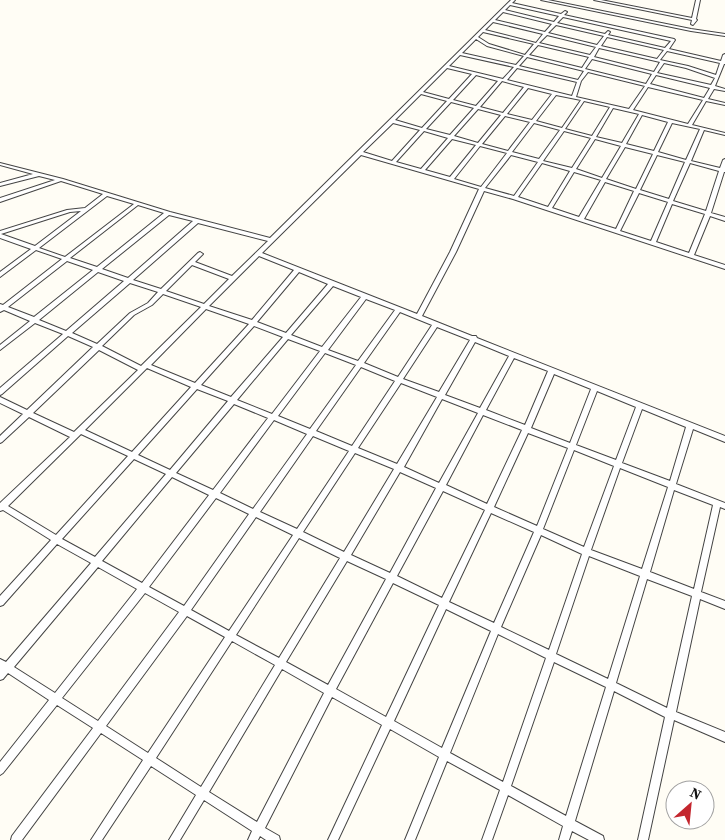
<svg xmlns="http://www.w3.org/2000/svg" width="725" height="840" viewBox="0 0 725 840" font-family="'Source Serif 4',serif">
<rect width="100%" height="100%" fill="#fffdf5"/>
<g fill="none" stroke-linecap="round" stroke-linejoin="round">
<defs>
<path id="minor" d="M511 0H515L512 3 561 14 565 11 567 12 564 15 674 39 675 40 669 49 721 61 723 55 725 54V64H724L715 86 725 89V91L714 89 708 99 725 103V105L706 101 692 125 725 133V135L704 130 691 161 720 168 723 160 725 159V172H724L711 213 725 217V221L710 216 694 255 725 265V269L513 199 484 191 456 252 422 316 472 336H476L477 338 725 436V442L693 429 676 484 725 503V509L720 507 701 592 725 601V609L700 599 676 712 725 732V742L674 720 648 840H638L665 717 614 691 575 821 603 836 604 840H589L572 831 569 840H559L563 826 508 795 492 840H482L500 790 447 761 415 840H405L439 757 390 729 338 840H328L382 725 332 697 265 828 279 836 280 840H266L260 836 258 840H248L252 831 204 800 180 840H169L196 795 151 766 102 840H91L143 760 101 733 22 840H11L12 836 93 728 57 705 3 773 0 775V762L49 700 8 673 3 679 0 680V659L6 662 91 563 57 544 3 605 0 606V596L51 540 3 510 0 511V503L70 437 29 417 2 442 0 443V436L23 414 0 403V397L27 410 93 347 68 336 2 394 0 395V388L63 334 35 323 0 350V345L30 321 4 310 0 312V304L3 305 62 259 36 250 0 277V272L31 249 0 238V231L67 210 85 208 103 194 61 181 0 202V198L55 180 39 176 0 186V183L33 174 0 165V163L63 179 170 212 270 238ZM510 5 559 16 554 22 505 10ZM503 12 552 24 545 32 495 20ZM563 17 671 41 665 48 608 35 610 32 608 31 605 34 557 23ZM493 22 543 34 536 43 485 30ZM556 25 604 36 597 45 548 33ZM483 32 534 44 525 55 489 44 478 37ZM547 35 596 47 590 55 539 43ZM607 37 664 50 657 59 601 46ZM476 39 487 46 524 56 516 65 462 53ZM538 45 589 57 582 68 529 55ZM599 48 660 62 654 72 594 57ZM667 51 720 63 716 75 688 66 660 60ZM460 55 514 67 503 79 449 66ZM527 57 584 71 578 80 519 66ZM592 59 652 74 646 84 585 69ZM664 63 686 68 715 78 711 85 657 73ZM447 68 472 74 449 99 423 92ZM517 68 577 82 572 96 507 80ZM588 72 645 86 629 109 576 97 581 81ZM476 75 498 81 476 106 453 100ZM656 75 710 88 704 98 650 84ZM502 81 524 87 503 113 480 107ZM648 87 703 100 688 124 633 110ZM528 88 552 94 532 120 507 114ZM421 94 447 101 422 128 395 120ZM556 95 581 100 562 128 536 121ZM584 101 610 107 592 136 565 129ZM451 102 474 108 450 135 426 129ZM613 108 639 114 622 143 596 137ZM478 109 501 115 478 143 454 136ZM642 115 668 122 654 151 626 144ZM505 116 530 122 508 151 482 144ZM393 123 420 130 392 161 363 152ZM534 123 560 130 539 159 512 152ZM672 123 700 129 686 160 658 152ZM424 131 448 138 421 169 396 162ZM564 131 591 138 572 168 543 161ZM452 139 476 145 450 177 425 170ZM595 139 621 146 602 178 576 169ZM480 146 507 153 481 187 454 179ZM625 147 653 154 636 189 606 179ZM361 155 479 189 450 252 417 314 262 253ZM511 155 538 162 514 196 485 188ZM657 155 685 162 669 199 640 190ZM542 163 570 171 548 207 518 197ZM690 163 719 171 706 211 673 201ZM574 172 601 180 579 217 552 208ZM605 182 634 191 616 229 584 219ZM639 193 668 202 651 241 620 231ZM107 196 134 204 65 257 39 248ZM672 204 705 214 689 253 656 242ZM138 205 164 213 97 267 70 258ZM81 211 35 246 1 234 70 212ZM169 215 193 221 128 278 102 269ZM198 223 268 241 232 276 195 262 203 254 200 252 198 253 161 289 133 280ZM259 256 294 270 252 320 209 306ZM67 261 93 270 34 317 8 307ZM192 265 229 279 204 304 166 291ZM98 272 124 281 66 331 39 320ZM299 272 328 284 286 333 257 322ZM130 283 158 292 148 303 130 313 97 344 72 333ZM333 286 361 297 322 347 291 335ZM163 294 201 307 141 366 102 346 134 315 152 305ZM366 299 395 310 358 361 328 350ZM206 309 249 324 195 383 151 365ZM400 312 432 325 398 377 364 363ZM254 326 283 337 231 397 201 385ZM437 327 470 340 439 392 403 379ZM288 339 320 351 272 414 237 400ZM475 342 509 356 480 408 445 395ZM99 350 138 370 74 432 33 413ZM325 353 356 365 310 429 278 416ZM514 358 548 371 525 425 486 410ZM361 367 395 381 352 446 316 431ZM147 368 191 387 132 452 85 430ZM554 374 591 389 570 443 531 428ZM401 383 437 397 397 464 358 448ZM197 389 228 401 170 470 138 455ZM597 391 636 407 616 460 576 445ZM442 399 478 413 439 483 404 467ZM234 404 268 418 213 490 176 473ZM642 409 686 427 670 481 622 463ZM483 415 522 430 487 504 446 485ZM274 420 307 434 253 509 220 493ZM528 433 568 448 537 526 494 507ZM81 434 128 456 56 535 8 506ZM313 436 349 451 297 529 260 512ZM574 450 614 466 584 547 543 529ZM355 453 394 469 344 552 303 532ZM134 459 166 474 95 557 62 539ZM620 468 668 487 642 569 591 550ZM400 472 436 488 390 573 351 555ZM172 477 209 495 142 583 102 561ZM674 490 713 505 694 589 650 572ZM443 491 485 510 442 598 397 576ZM216 498 249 514 184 606 149 587ZM491 513 534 532 494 623 449 602ZM256 517 293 535 229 631 191 610ZM541 535 582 554 549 650 501 627ZM299 538 340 558 279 658 236 635ZM589 556 640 576 608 679 556 654ZM347 561 386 579 328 685 286 662ZM98 567 137 589 55 693 14 667ZM647 579 692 596 667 708 616 683ZM393 583 439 605 386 717 336 689ZM145 593 179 612 98 721 62 698ZM446 609 491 631 442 748 394 721ZM187 616 225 637 148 753 106 726ZM498 634 546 658 503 782 450 753ZM232 641 275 665 201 787 156 758ZM554 662 606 687 566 816 511 786ZM282 669 324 693 257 822 209 792Z
M541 0H548L691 29 725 34V36L691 31Z
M594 0H601L692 18 696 0H700L696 19 697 20 693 25 691 24 692 20Z"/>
</defs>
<use href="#minor" stroke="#444" stroke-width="2"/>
<use href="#minor" fill="#fff" fill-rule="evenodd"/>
</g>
<g transform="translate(690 805) rotate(27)"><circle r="24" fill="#ffffff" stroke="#a0a0a0"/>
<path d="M0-4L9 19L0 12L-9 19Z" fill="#c4262e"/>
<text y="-8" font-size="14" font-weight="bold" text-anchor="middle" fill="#111111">N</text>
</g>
</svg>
